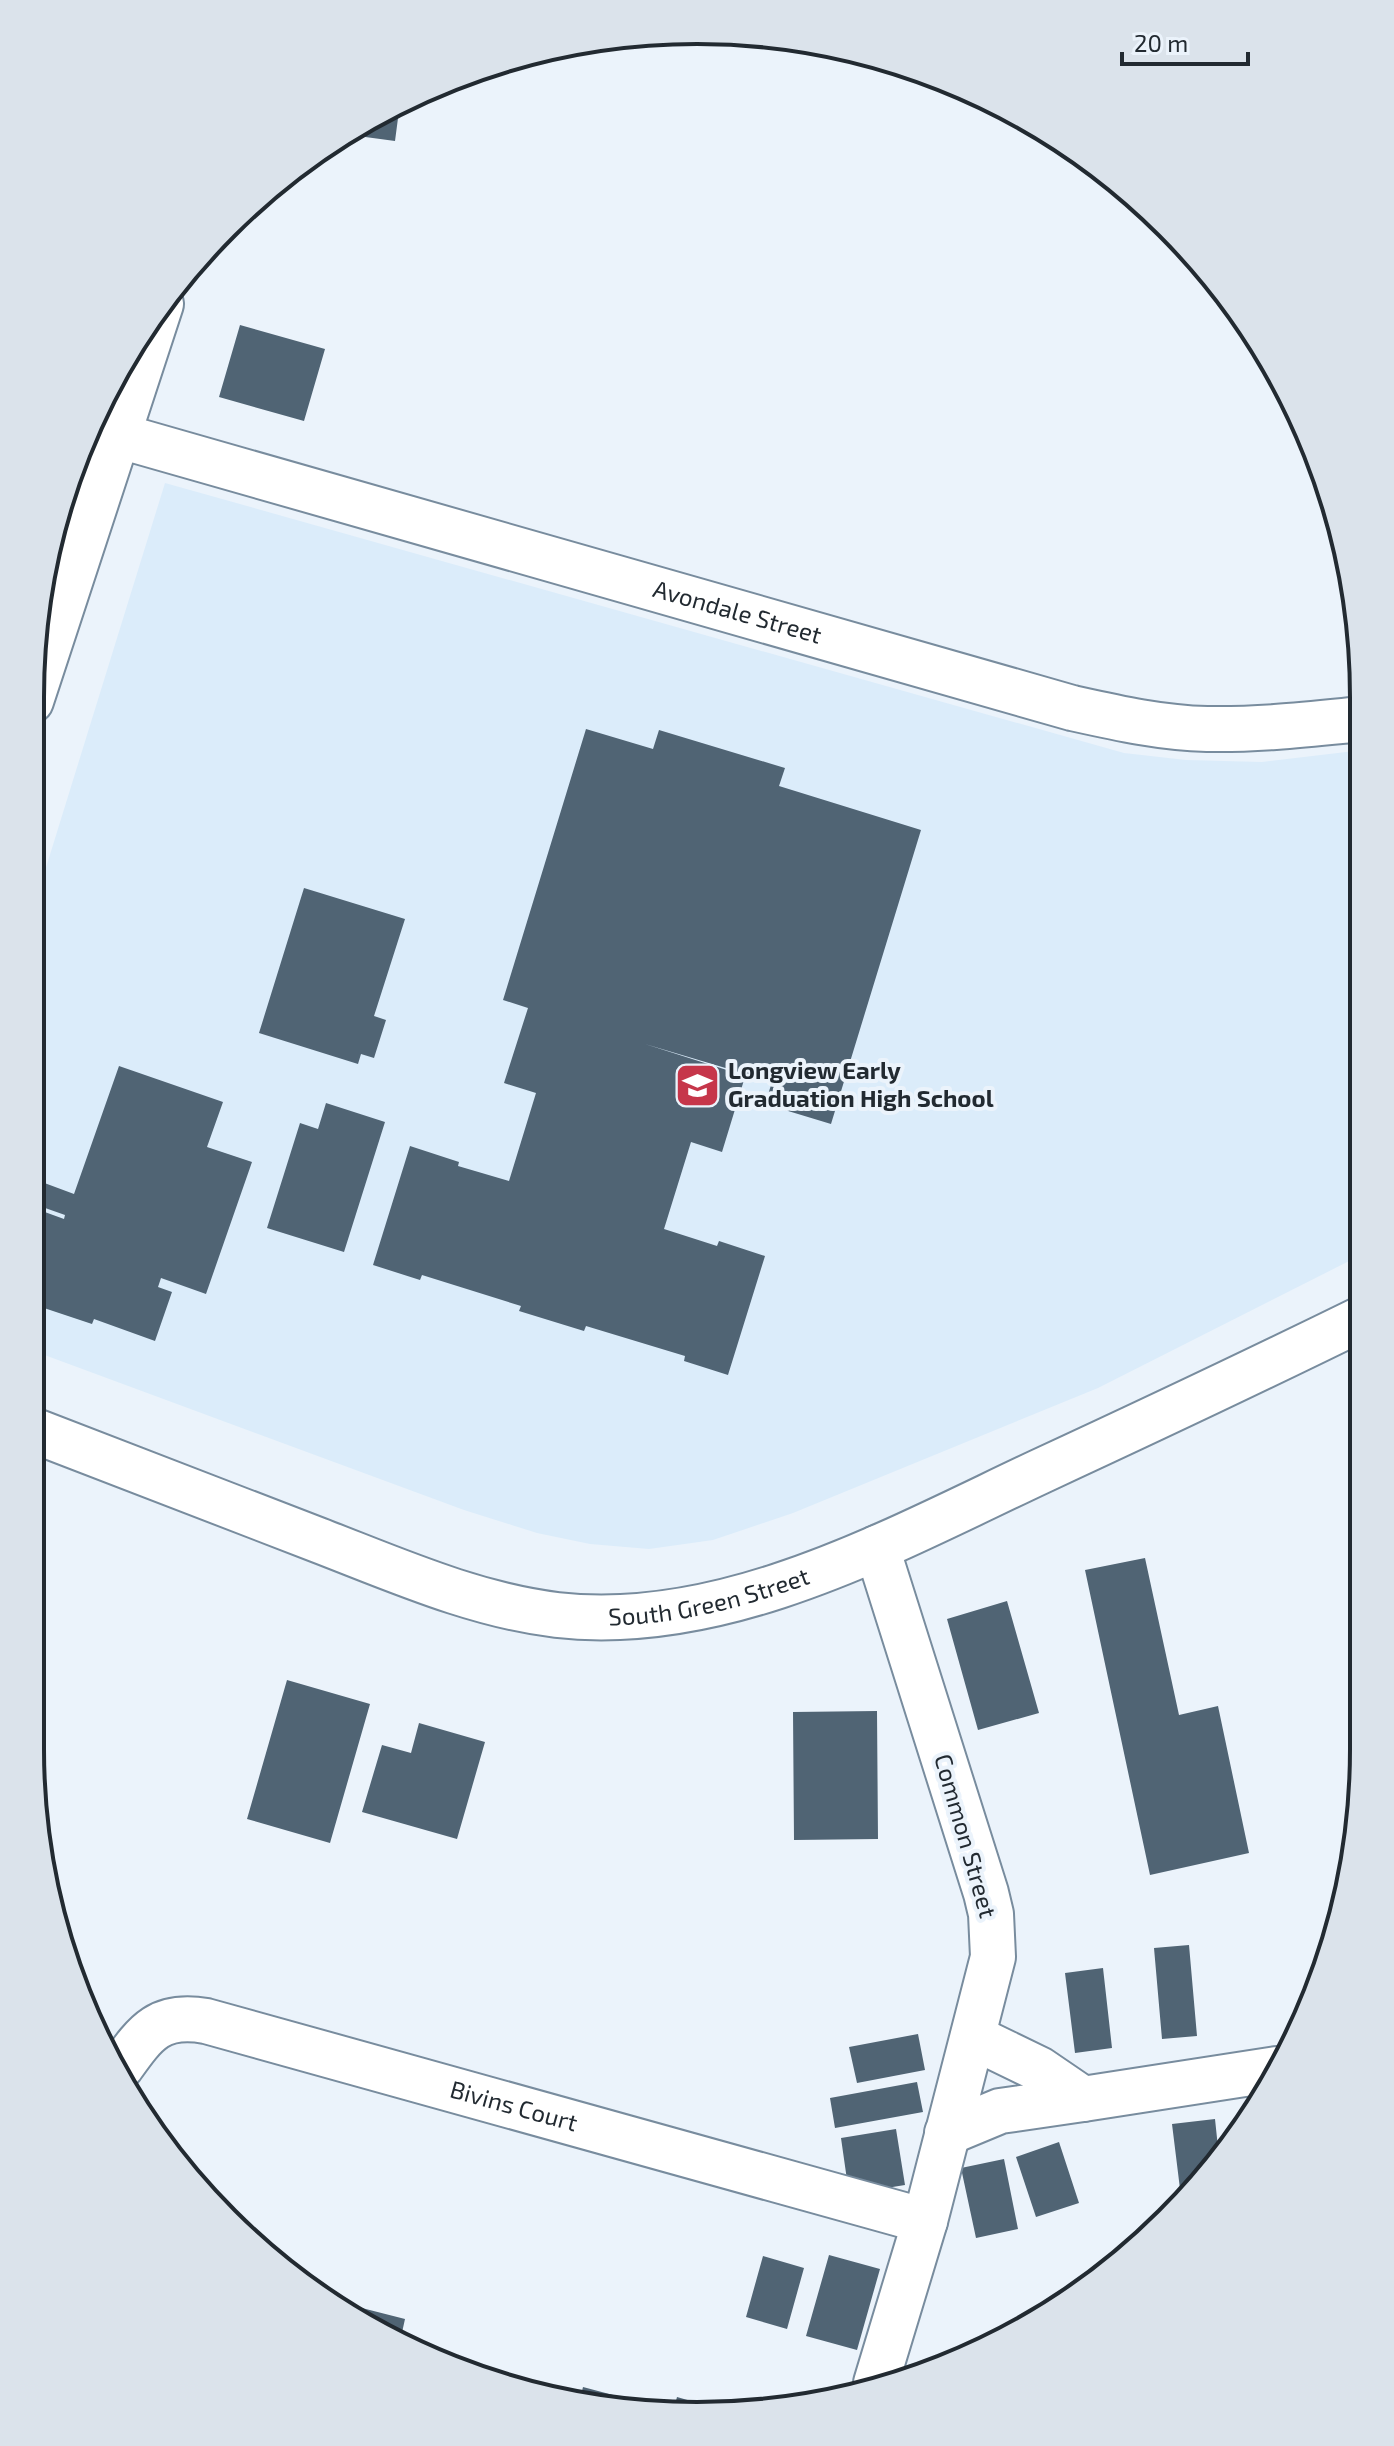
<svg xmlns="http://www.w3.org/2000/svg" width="1394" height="2446" viewBox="0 0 1394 2446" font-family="'Exo 2',sans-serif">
<rect width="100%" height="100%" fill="#ebf3fb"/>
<path fill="#dbecfa" d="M165 483 1124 753 1186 760 1262 762 1363 750V1254L1098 1388 793 1513 713 1540 649 1549 590 1544 537 1533 464 1510 31 1350V916Z"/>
<path fill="#506474" d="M400 103 395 141 343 134 370 119Z
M240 325 325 349 304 421 219 397Z
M586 729 653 749 659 730 785 768 779 786 921 830 831 1124 765 1104 772 1082 645 1044 752 1078 744 1080 722 1152 691 1142 664 1229 717 1246 719 1241 765 1256 728 1375 684 1361 685 1356 586 1326 584 1331 519 1311 521 1306 422 1275 420 1280 373 1265 410 1146 459 1162 458 1166 509 1181 536 1093 504 1083 528 1008 503 1000Z
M304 888 405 919 374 1016 386 1020 374 1058 361 1054 358 1064 259 1033Z
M119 1066 223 1102 207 1147 252 1162 206 1294 161 1278 158 1287 172 1292 155 1341 94 1319 92 1324 41 1307 43 1302 31 1297V1207L64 1219 65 1215 31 1203V1178L74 1194Z
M326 1103 385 1122 344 1252 267 1228 300 1123 318 1129Z
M1145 1558 1179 1715 1218 1706 1249 1853 1150 1875 1085 1570Z
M1007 1601 1039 1713 978 1730 947 1619Z
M287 1680 370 1704 330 1843 247 1819Z
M877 1711 878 1839 794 1840 793 1712Z
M419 1723 485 1742 457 1839 362 1812 382 1745 411 1753Z
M1189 1945 1197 2036 1162 2039 1154 1948Z
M1103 1968 1112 2048 1075 2053 1065 1973Z
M918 2034 925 2070 857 2083 849 2047Z
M917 2082 923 2112 835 2128 830 2098Z
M1215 2119 1219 2157 1184 2197H1181L1172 2124Z
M896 2129 905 2185 849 2194 841 2138Z
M1059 2142 1079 2203 1036 2217 1016 2157Z
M1004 2159 1018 2229 976 2238 961 2168Z
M829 2255 880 2269 857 2350 806 2336Z
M763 2256 804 2268 787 2329 746 2317Z
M354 2306 405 2319 401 2337 352 2315Z
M475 2367 533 2384 531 2394 474 2371Z
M583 2387 643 2403V2405L580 2399Z
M677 2397 729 2412V2413L674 2408Z"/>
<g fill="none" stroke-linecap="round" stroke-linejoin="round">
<defs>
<g id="street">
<path id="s1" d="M120 436 1072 708C1117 718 1161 728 1207 729 1259 730 1311 724 1363 719"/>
<path d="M31 701 161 304"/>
<path id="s2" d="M121 2067C146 2032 159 2013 206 2021L925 2221"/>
<path d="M1083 2099 1277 2069"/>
<path d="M947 2133 1000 2111 1083 2099 1039 2069 973 2037"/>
<path d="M876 2383 925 2221 993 1957 991 1914 986 1893 877 1548"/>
</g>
<g id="secondary">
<path id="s3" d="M30 1429C126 1466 222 1503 318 1540 396 1570 474 1605 557 1615 725 1634 892 1541 1039 1472 1147 1422 1255 1371 1363 1318"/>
</g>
</defs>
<use href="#street" stroke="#788c9e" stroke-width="48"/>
<use href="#secondary" stroke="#788c9e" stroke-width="48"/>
<use href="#street" stroke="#fff" stroke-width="44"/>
<use href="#secondary" stroke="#fff" stroke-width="44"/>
</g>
<defs>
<symbol id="school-square" viewBox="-11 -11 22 22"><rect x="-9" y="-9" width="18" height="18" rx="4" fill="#c6364a" stroke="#ebf3fb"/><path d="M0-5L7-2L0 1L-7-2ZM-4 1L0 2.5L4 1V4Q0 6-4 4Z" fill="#fff"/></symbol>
</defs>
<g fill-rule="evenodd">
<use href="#school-square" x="672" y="1060" width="51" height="51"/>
</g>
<g text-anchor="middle" stroke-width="8" stroke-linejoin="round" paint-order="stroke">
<g font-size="24" fill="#222a31" stroke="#ebf3fb">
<text dy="8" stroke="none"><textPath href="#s1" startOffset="642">Avondale Street</textPath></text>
<text dy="8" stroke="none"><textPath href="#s3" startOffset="714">South Green Street</textPath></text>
<text transform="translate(965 1836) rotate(74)" y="8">Common Street</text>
<text dy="8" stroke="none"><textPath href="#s2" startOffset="424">Bivins Court</textPath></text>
</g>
<g font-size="24" font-weight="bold" fill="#222a31" stroke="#ebf3fb" text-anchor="start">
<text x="728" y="1079">Longview Early<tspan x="728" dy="28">Graduation High School</tspan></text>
</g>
</g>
<path d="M0 0H1394V2446H0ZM697 44H697A653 653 0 0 1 1350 697V1749A653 653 0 0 1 697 2402H697A653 653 0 0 1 44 1749V697A653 653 0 0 1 697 44Z" fill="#dbe3eb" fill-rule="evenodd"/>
<path fill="none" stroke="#222a31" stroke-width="4" d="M697 44H697A653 653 0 0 1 1350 697V1749A653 653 0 0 1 697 2402H697A653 653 0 0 1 44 1749V697A653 653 0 0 1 697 44Z"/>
<path d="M1122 52v12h126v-12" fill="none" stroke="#222a31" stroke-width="4"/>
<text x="1134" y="52" font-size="24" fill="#222a31" stroke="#ebf3fb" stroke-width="6" paint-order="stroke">20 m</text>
</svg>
